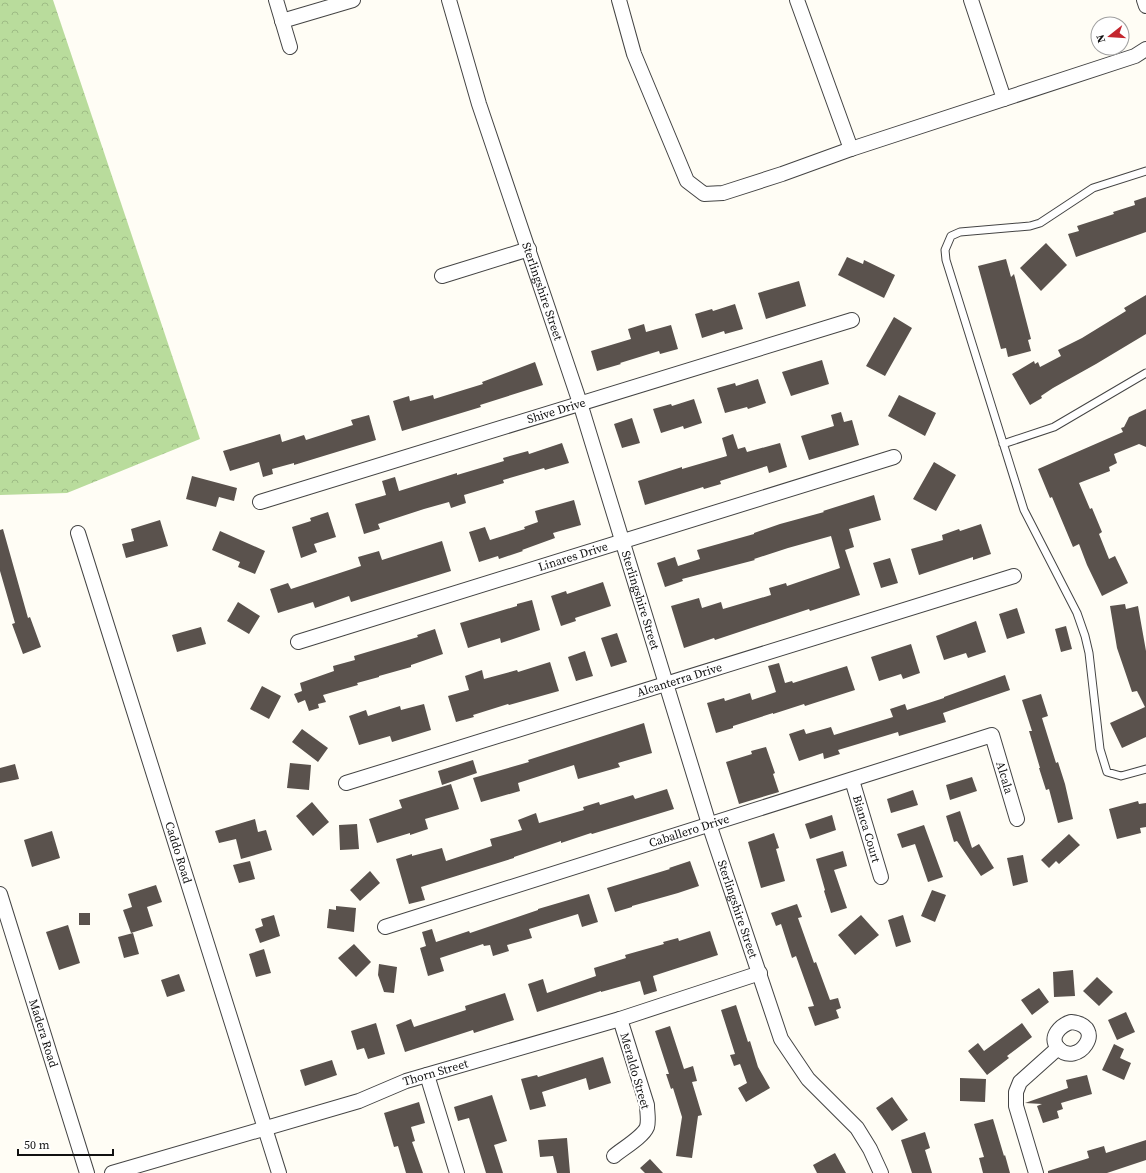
<svg xmlns="http://www.w3.org/2000/svg" width="1146" height="1173" viewBox="0 0 1146 1173" font-family="'Source Serif 4',serif">
<defs>
<pattern id="forest-crowns" width="20" height="18" patternUnits="userSpaceOnUse"><rect width="20" height="18" fill="#b9dc9c"/><path d="M2 6a3 3 0 1 1 6 0M12 15a3 3 0 1 1 6 0" fill="none" stroke="#9ebc85"/></pattern>
</defs>
<rect width="100%" height="100%" fill="#fffdf5"/>
<path fill="url(#forest-crowns)" d="M0 0H53L200 439 67 493 0 495Z"/>
<path fill="#5a524d" d="M1146 197V232L1076 257 1068 234 1079 231 1077 226 1114 214 1113 212 1135 205 1134 201Z
M1046 243 1067 265 1041 291 1020 268Z
M847 257 863 264 864 260 895 275 884 298 838 275Z
M1006 259 1011 277 1014 274 1031 339 1028 340 1031 351 1008 357 1006 348 1001 349 978 266Z
M799 281 806 306 766 319 758 293Z
M1146 295V334L1096 364 1053 388 1041 396 1042 398 1030 405 1012 374 1034 361 1035 364 1038 362 1040 367 1061 356 1058 350 1082 338 1126 311 1124 308Z
M735 304 743 329 725 334 724 331 702 338 695 314 712 309 713 311Z
M894 317 912 328 885 376 866 366Z
M644 324 646 332 671 325 678 349 660 354 659 351 620 363 621 364 597 371 591 351 631 339 628 329Z
M822 360 829 384 791 396 782 372Z
M535 362 543 385 480 405 481 407 402 431 393 401 409 396 410 401 433 395 434 399 483 384 482 382Z
M758 379 766 403 748 409 747 407 725 413 717 388 735 383 736 386Z
M899 395 936 413 925 436 888 416Z
M694 399 702 423 684 429 683 426 661 433 653 409 671 404 672 406Z
M1146 409V447L1139 444 1114 454 1117 463 1109 467 1110 471 1079 483 1090 509 1092 508 1102 532 1099 534 1109 559 1115 556 1128 583 1102 596 1087 565 1079 544 1073 547 1052 497 1050 498 1038 469 1123 432 1121 428 1124 427 1129 417Z
M841 412 844 422 852 420 859 445 809 460 801 436 834 426 831 415Z
M369 415 376 440 294 465V463L272 469 273 474 263 477 259 462 230 471 223 451 280 434 282 442 304 435 306 440 353 425 351 420Z
M632 418 640 443 622 448 614 424Z
M733 434 738 449 745 447 747 452 780 443 787 467 769 473 767 466 720 481 721 484 704 489 703 487 645 505 638 481 682 467V469L727 456 722 438Z
M562 443 569 463 545 470 544 468 503 480 504 483 464 495 466 503 451 508 449 502 424 509 378 524 380 529 364 534 355 504 386 495 382 481 395 477 399 491 457 473V475L504 461 503 458 528 451 529 454Z
M934 462 956 475 936 511 913 499Z
M192 476 237 488 234 501 219 497 216 507 186 499Z
M874 495 881 520 849 529 854 547 845 550 860 595 810 611 809 609 715 640 714 638 684 648 671 606 699 598 702 608 721 602 723 609 771 595 769 588 786 583 787 586 840 568 831 536 788 548 754 559 755 560 682 579 683 581 665 587 657 563 675 557 678 566 700 559 697 550 754 534V533L780 524 824 512 823 511Z
M574 500 581 525 553 533 555 538 522 550 523 551 499 559 498 556 479 562 469 532 485 527 490 540 525 529 524 527 538 522 535 511Z
M328 512 336 537 314 544 317 552 301 558 292 527 311 521 310 518Z
M160 520 168 546 126 558 122 544 134 541 131 529Z
M981 524 991 554 973 560V557L919 575 911 549 943 540 942 535 959 529 960 531Z
M3 529 28 618 30 617 41 647 23 654 12 624 15 623 0 571V530Z
M220 531 265 551 255 574 238 567 240 562 212 550Z
M442 541 451 571 351 602 349 596 315 608 313 602 278 613 270 589 288 583 291 589 361 566 358 557 379 551 382 560Z
M890 558 898 583 881 588 873 563Z
M603 582 611 606 575 618 576 621 561 626 551 596 566 591 567 594Z
M532 600 540 630 501 643 500 638 468 648 460 623 517 606V604Z
M238 602 260 616 249 634 227 621Z
M1125 604 1126 609 1138 606 1146 651V737L1122 748 1110 723 1145 707 1137 691 1132 692 1117 648 1110 606Z
M1017 608 1025 633 1007 639 999 614Z
M976 621 986 652 968 658 966 653 944 660 936 636Z
M1066 626 1072 649 1061 652 1055 629Z
M201 627 206 644 177 652 172 635Z
M435 629 443 654 411 665V667L379 676V677L357 683 358 685 323 695 326 702 318 704 319 708 309 711 305 700 298 703 294 694 302 691 300 683 334 671 333 666 355 660 354 656 418 637 417 635Z
M617 633 627 662 611 667 601 638Z
M911 644 920 673 903 679 901 674 879 681 871 657Z
M585 651 593 676 576 681 568 657Z
M550 662 559 691 509 705 508 704 473 715 474 717 456 722 448 696 469 690 465 676 482 670 484 679 517 670 518 672Z
M779 663 785 683 792 681 793 683 847 666 855 690 805 706 804 704 773 714V713L733 726V728L716 733 707 703 724 698 725 701 750 693 752 700 776 692 768 666Z
M1005 675 1010 690 943 713 946 722 899 736 898 732 838 750 840 754 824 759 823 753 799 761 789 734 804 729 806 734 831 727 834 735 893 717 890 709 905 704 907 710 944 698V697Z
M262 686 281 696 269 719 250 709Z
M1041 694 1048 716 1042 718 1056 763 1058 762 1065 784 1073 819 1058 823 1049 789 1046 790 1039 768H1040L1029 731H1032L1022 700Z
M424 704 431 730 392 742 390 736 359 745 349 716 366 710 368 716 400 706 401 710Z
M644 723 652 753 618 763 620 767 578 779 574 765 518 783 520 791 481 802 473 778 529 762 528 760Z
M302 729 328 748 318 762 292 742Z
M766 747 775 773 773 774 779 792 739 804 726 762 752 754 751 751Z
M473 760 477 773 442 785 438 771Z
M290 763 311 765 309 790 287 788Z
M15 764 19 779 0 783V768Z
M972 777 977 791 950 800 946 785Z
M451 784 459 809 425 819 428 829 410 835V833L377 843 369 819 402 808 399 800Z
M667 789 674 809 592 834 591 833 561 843V841L514 857V858L421 887 425 900 409 904 396 859 412 854V856L442 848 446 861 492 846 490 839 522 830 518 820 536 813 539 823 584 810 583 807 599 802 600 805 633 795 635 799Z
M913 790 918 805 891 813 887 799Z
M1138 801 1139 804 1146 803V827L1140 828 1141 833 1117 839 1109 809Z
M312 802 329 822 313 836 296 816Z
M960 811 972 848 979 844 994 868 981 876 957 841 954 842 946 816Z
M832 815 836 830 810 839 805 824Z
M255 819 258 832 266 830 272 850 241 859 236 839 219 843 215 831Z
M357 824 359 849 340 850 339 825Z
M924 825 943 877 928 882 915 844 902 848 897 834Z
M52 831 60 858 32 867 24 840Z
M774 833 779 848 776 849 785 881 761 888 748 842Z
M1069 834 1080 845 1059 864 1056 861 1049 868 1041 860Z
M843 851 847 866 834 870 847 908 831 913 824 891 825 890 816 859Z
M1023 855 1028 882 1013 886 1007 858Z
M250 861 255 879 239 883 233 865Z
M690 861 699 886 678 893 632 906V907L615 912 607 888 670 869 669 868Z
M370 871 380 883 360 901 350 890Z
M156 885 162 902 147 907 153 926 131 933 123 910 132 907 128 894Z
M932 890 946 895 935 922 921 916Z
M589 894 598 922 582 927 578 914 529 929 532 938 507 945 509 951 493 956 490 945 484 946 483 944 440 958 444 971 428 976 420 948 426 946 422 932 432 929 436 942 469 931 470 933 538 910V909Z
M797 904 802 917 798 918 814 963 816 962 830 1000 838 998 841 1008 836 1010 839 1018 815 1026 808 1007 814 1006 796 956 792 958 781 924 776 926 771 913Z
M336 906 356 908 354 932 327 928 329 909 336 910Z
M79 913H90V925H79Z
M274 915 280 936 260 943 255 929 263 926 261 919Z
M861 915 879 935 855 955 838 935Z
M903 915 911 942 896 947 888 920Z
M68 925 80 963 59 970 46 932Z
M710 931 718 955 653 976 657 991 644 995 640 981 601 992V991L537 1012 528 984 543 979 547 993 596 976 594 968 626 958 625 955 664 944 663 942 678 938 679 941Z
M133 933 139 954 124 958 118 937Z
M354 944 371 962 356 977 338 958Z
M264 949 271 973 256 977 249 954Z
M379 964 397 967 394 993 384 992 378 975Z
M1073 970 1075 996 1054 997 1053 972Z
M179 974 185 991 167 997 161 980Z
M1097 977 1113 992 1099 1006 1083 991Z
M1039 988 1049 1002 1032 1015 1021 1000Z
M505 993 514 1020 474 1033 473 1030 405 1052 396 1025 411 1019 414 1027 466 1010 465 1006Z
M736 1005 748 1042 750 1041 758 1067 770 1088 746 1102 738 1088 747 1083 740 1064 734 1066 730 1055 735 1054 721 1010Z
M1126 1012 1135 1032 1117 1040 1108 1020Z
M376 1023 385 1054 368 1059 364 1048 357 1050 351 1031Z
M1022 1023 1032 1037 1007 1056 1009 1058 987 1075 968 1051 978 1043 984 1051Z
M670 1026 684 1069 693 1066 697 1081 692 1082 702 1115 698 1116 692 1158 676 1156 682 1117 673 1088 671 1089 666 1074H669L655 1031Z
M1114 1044 1124 1049 1120 1058 1131 1063 1124 1080 1102 1070Z
M603 1057 611 1083 589 1090 586 1078 542 1092 546 1106 530 1110 521 1079 537 1075 538 1077Z
M332 1060 337 1075 305 1086 300 1070Z
M1087 1075 1092 1094 1061 1103 1063 1109 1057 1111 1059 1118 1043 1123 1037 1106 1042 1104 1025 1103 1068 1088 1066 1080Z
M960 1078 986 1079 985 1102 960 1101Z
M492 1095 507 1141 494 1145 503 1173H486L469 1118 458 1121 454 1107Z
M892 1097 908 1120 892 1131 876 1108Z
M419 1102 425 1123 411 1127 415 1141 412 1142 423 1173H406L398 1146 394 1147 384 1113Z
M993 1119 1004 1156 1005 1155 1010 1173H983L979 1158 984 1157 974 1124Z
M925 1132 930 1148 925 1150 932 1173H912L901 1140Z
M567 1138 570 1173H557L553 1156 540 1157 538 1140Z
M1146 1140V1160L1107 1173H1048V1171L1089 1158 1087 1151 1104 1146 1106 1153Z
M835 1153 846 1173H817L813 1165Z
M650 1159 663 1173H645L640 1168Z"/>
<g fill="none" stroke-linecap="round" stroke-linejoin="round">
<defs>
<path id="lane" d="M1146 171 1093 188 1040 223 1030 226 960 232 951 236 945 250 946 260 1024 510 1077 613 1085 636 1089 653 1100 749 1107 772 1121 776 1146 769
M1003 444 1054 427 1146 373"/>
<g id="street">
<path d="M276 0 290 47"/>
<path id="s1" d="M449 0 479 104 580 403 709 824 781 1039 808 1079 857 1128 870 1149 881 1173"/>
<path d="M619 0 634 54 687 181 704 194 723 193 782 174 851 149 1135 56 1146 49"/>
<path d="M797 0 851 149"/>
<path d="M971 0 1004 99"/>
<path d="M1144 0 1146 6"/>
<path d="M282 21 353 0"/>
<path d="M442 276 529 249"/>
<path id="s2" d="M260 502 852 320"/>
<path id="s3" d="M78 533 279 1173"/>
<path id="s4" d="M298 642 894 457"/>
<path id="s5" d="M852 780 881 877"/>
<path id="s6" d="M346 783 1014 576"/>
<path id="s7" d="M0 894 87 1173"/>
<path id="s8" d="M385 927 992 735 1017 819"/>
<path d="M1071 1022C1109 1026 1077 1069 1058 1048 1048 1037 1061 1025 1071 1022Z"/>
<path d="M427 1075 457 1173"/>
<path d="M614 1156C622 1149 643 1137 647 1127 649 1120 647 1112 647 1105L620 1019"/>
<path id="s9" d="M112 1173 359 1101 406 1081 620 1019 760 973"/>
<path d="M1036 1173 1016 1106V1092L1020 1082 1058 1048"/>
</g>
</defs>
<use href="#lane" stroke="#444" stroke-width="9"/>
<use href="#street" stroke="#444" stroke-width="16"/>
<use href="#lane" stroke="#fff" stroke-width="7"/>
<use href="#street" stroke="#fff" stroke-width="14"/>
</g>
<g text-anchor="middle" stroke-width="4" stroke-linejoin="round" paint-order="stroke">
<g font-size="12" fill="#111" stroke="#fff">
<text dy="4" stroke="none"><textPath href="#s1" startOffset="306">Sterlingshire Street</textPath></text>
<text dy="4" stroke="none"><textPath href="#s2" startOffset="310">Shive Drive</textPath></text>
<text dy="4" stroke="none"><textPath href="#s4" startOffset="288">Linares Drive</textPath></text>
<text dy="4" stroke="none"><textPath href="#s1" startOffset="630">Sterlingshire Street</textPath></text>
<text dy="4" stroke="none"><textPath href="#s6" startOffset="349">Alcanterra Drive</textPath></text>
<text dy="4" stroke="none"><textPath href="#s8" startOffset="681">Alcala</textPath></text>
<text dy="4" stroke="none"><textPath href="#s5" startOffset="51">Bianca Court</textPath></text>
<text dy="4" stroke="none"><textPath href="#s8" startOffset="319">Caballero Drive</textPath></text>
<text dy="4" stroke="none"><textPath href="#s3" startOffset="335">Caddo Road</textPath></text>
<text dy="4" stroke="none"><textPath href="#s1" startOffset="954">Sterlingshire Street</textPath></text>
<text dy="4" stroke="none"><textPath href="#s7" startOffset="146">Madera Road</textPath></text>
<text transform="translate(635 1071) rotate(74)" y="4">Meraldo Street</text>
<text dy="4" stroke="none"><textPath href="#s9" startOffset="339">Thorn Street</textPath></text>
</g>
</g>
<g transform="translate(1110 36) rotate(253)"><circle r="19" fill="#ffffff" stroke="#a0a0a0"/>
<path d="M0-3L7 15L0 10L-7 15Z" fill="#c4262e"/>
<text y="-6" font-size="11" font-weight="bold" text-anchor="middle" fill="#111111">N</text>
</g>
<path d="M18 1149v6h95v-6" fill="none" stroke="#111111" stroke-width="2"/>
<text x="24" y="1149" font-size="12" fill="#111111" stroke="#ffffff" stroke-width="3" paint-order="stroke">50 m</text>
</svg>
